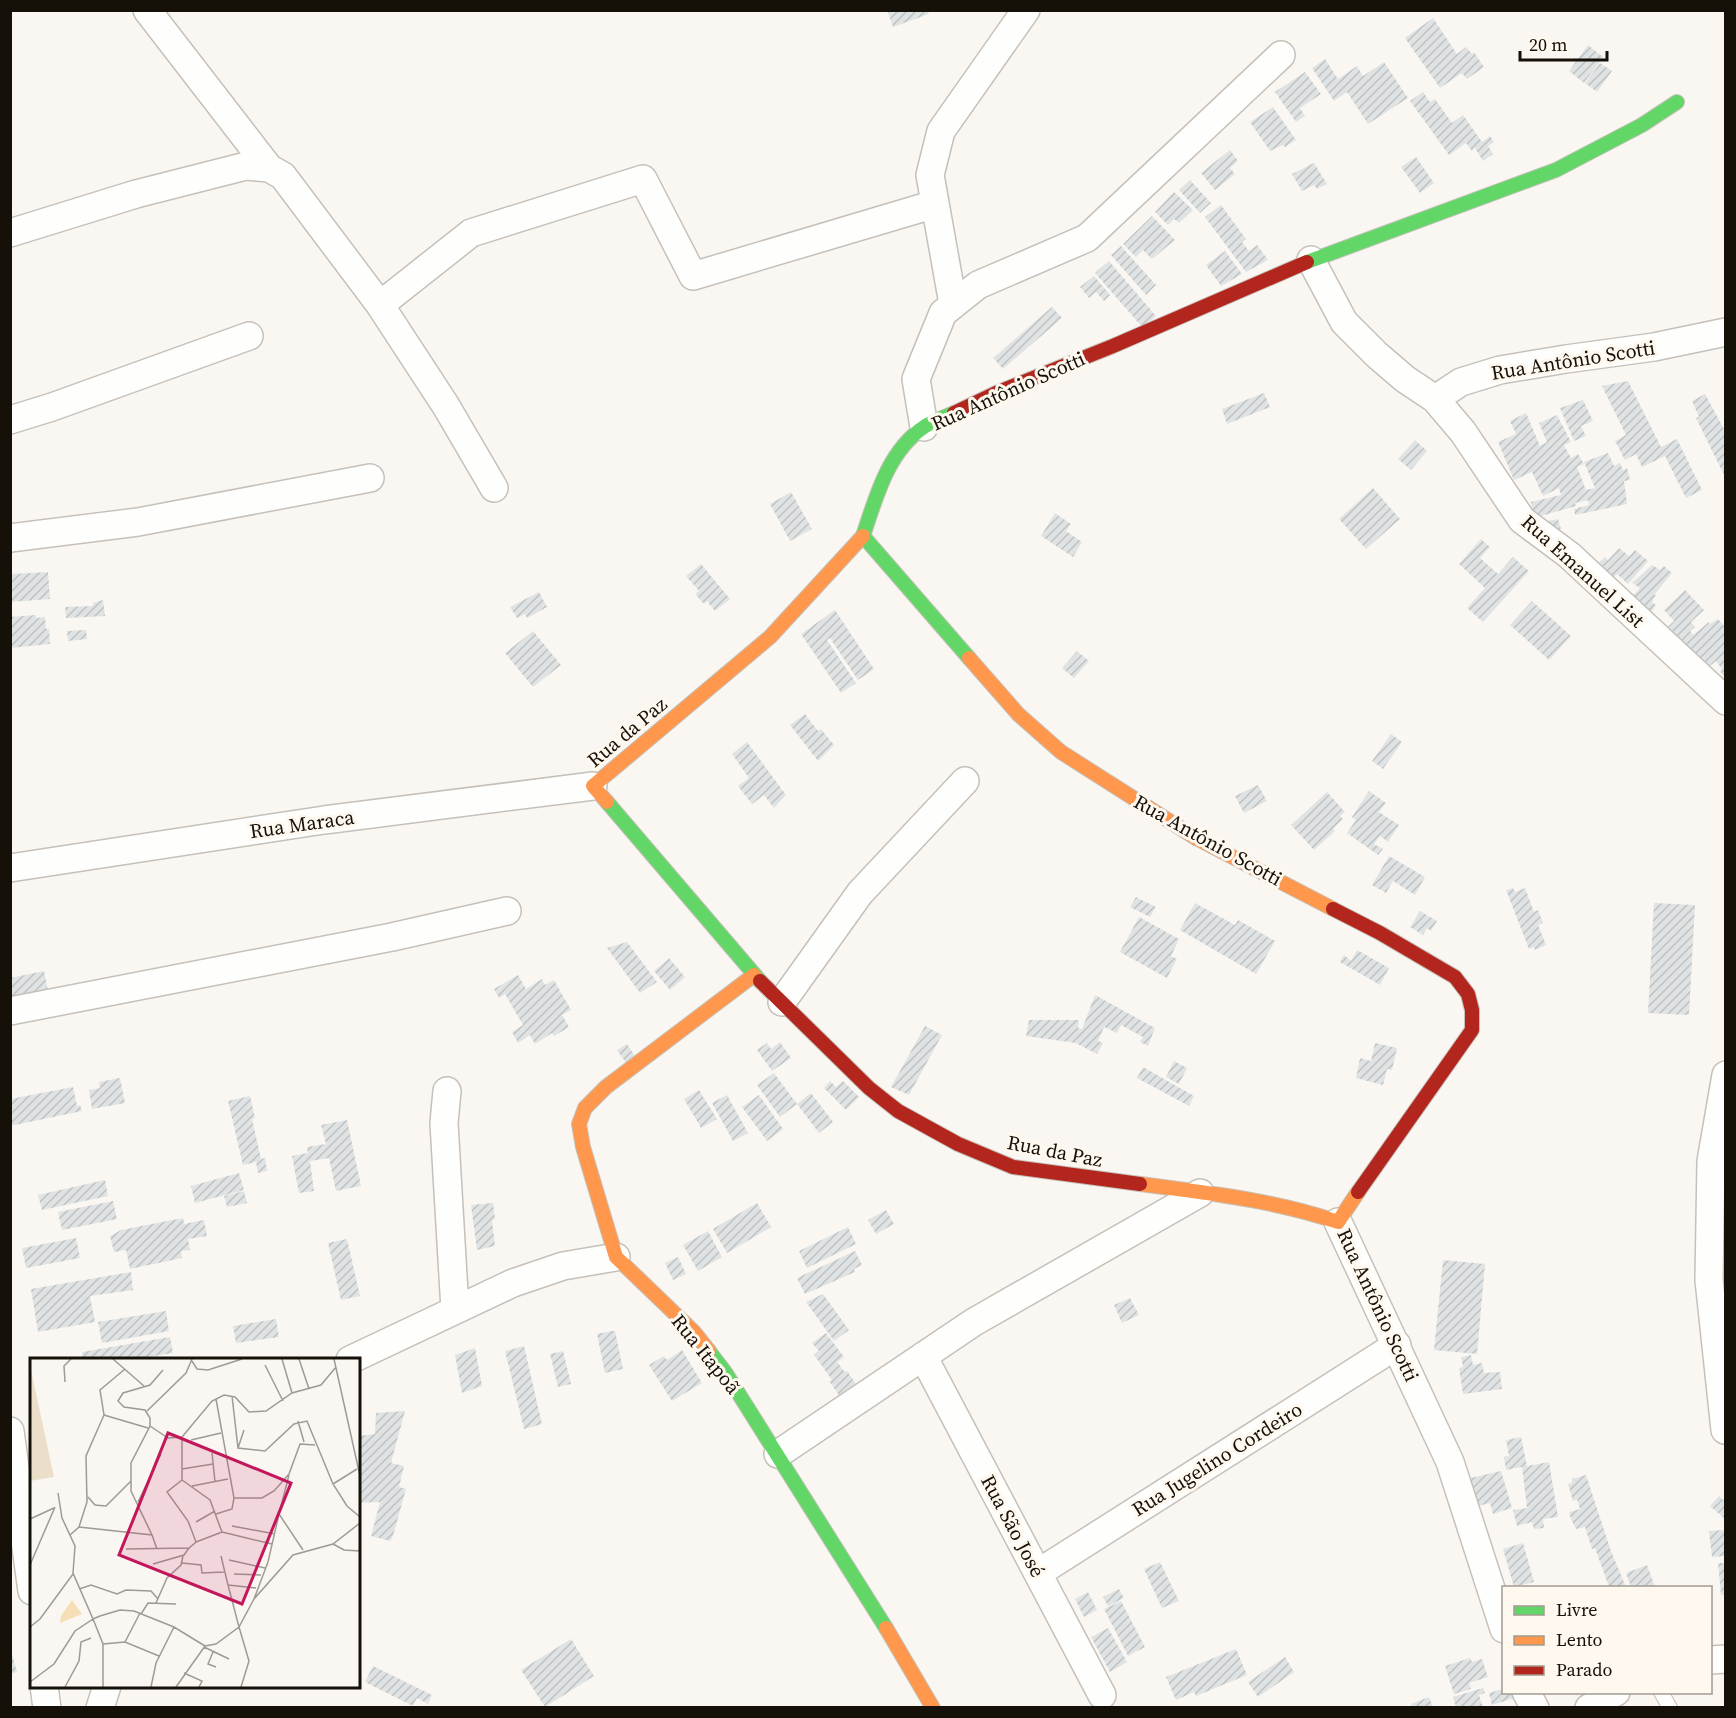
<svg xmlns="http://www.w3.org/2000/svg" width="1736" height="1718" viewBox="0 0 1736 1718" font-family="'Source Serif 4',serif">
<defs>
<pattern id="building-hatch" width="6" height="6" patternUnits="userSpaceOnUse" patternTransform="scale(1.5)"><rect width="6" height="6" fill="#e0e3e4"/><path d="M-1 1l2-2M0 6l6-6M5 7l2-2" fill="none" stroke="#bfc2c2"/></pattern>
</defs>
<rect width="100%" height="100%" fill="#faf7f2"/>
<path fill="url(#building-hatch)" d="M887 10H927L929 14 893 27Z
M1433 18 1457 54 1466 47 1472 54 1474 52 1484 67 1467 79 1462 73 1440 88 1405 38Z
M1588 45 1603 57 1584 83 1569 71Z
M1325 59 1338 79 1357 66 1363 76 1384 62 1408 98 1368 124 1347 92 1334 101 1312 68Z
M1600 63 1612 71 1597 92 1585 83Z
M1305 72 1321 94 1300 108 1305 116 1296 122 1275 92Z
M1423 92 1430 102 1435 99 1452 123 1463 115 1482 142 1490 136 1494 142 1488 146 1493 154 1483 161 1475 148 1472 151 1466 143 1449 155 1410 101Z
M1273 107 1296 140 1285 147 1283 145 1270 151 1250 122Z
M1230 150 1238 161 1230 168 1235 174 1215 190 1201 173Z
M1416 157 1434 183 1420 193 1401 167Z
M1314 163 1327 184 1317 189 1314 185 1302 191 1292 174Z
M1190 180 1211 203 1200 213 1179 190Z
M1174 192 1193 210 1179 223 1174 219 1168 225 1155 212Z
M1221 205 1246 239 1242 242 1249 251 1257 245 1268 260 1246 272 1205 217Z
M1152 216 1175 240 1152 259 1143 250 1136 257 1123 244Z
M1121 246 1156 285 1146 295 1111 255Z
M1225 251 1242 274 1221 286 1206 265Z
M1109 261 1156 316 1143 328 1095 273Z
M1094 276 1110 295 1104 301 1096 292 1089 298 1080 287Z
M1052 307 1062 318 1003 369 993 358Z
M1628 381 1661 447 1677 439 1702 490 1686 498 1665 456 1642 467 1636 454 1625 460 1615 441 1626 435 1602 386Z
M1264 393 1270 407 1227 424 1222 409Z
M1705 394 1725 431V477L1696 418 1699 417 1692 401Z
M1583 400 1593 421 1581 426 1586 436 1574 441 1560 408Z
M1526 413 1540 446 1547 442 1539 423 1557 415 1571 442 1564 445 1571 458 1578 454 1584 464 1577 467 1586 490 1595 488 1584 462 1608 453 1614 466 1620 463 1623 470 1627 468 1630 480 1624 481 1627 504 1575 515 1574 509 1589 505 1588 500 1575 503 1576 506 1534 518 1531 502 1561 495 1559 488 1543 496 1532 472 1514 480 1498 442 1516 434 1510 421Z
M1415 440 1427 451 1411 470 1398 459Z
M1373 488 1400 519 1366 549 1339 519Z
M791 492 812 529 790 541 770 504Z
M1055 513 1071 524 1066 531 1082 542 1073 557 1041 536Z
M1558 519 1561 529 1543 534 1535 524Z
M1481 539 1490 547 1480 558 1498 574 1513 557 1529 571 1483 622 1467 608 1485 588 1459 564Z
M1619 548 1629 556 1635 550 1648 561 1628 584 1617 574 1610 582 1593 568 1605 557 1608 560Z
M701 564 730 599 715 611 707 601 704 604 695 594 699 591 686 576Z
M1652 565 1660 570 1664 566 1672 573 1654 595H1656L1652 602 1656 605 1649 616 1625 604 1640 588 1632 583Z
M48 572 50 599 10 602V574Z
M1685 590 1704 610 1691 622 1695 627 1690 631 1693 635 1709 622 1710 624 1718 619 1725 627V678L1720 671 1722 669 1716 661 1701 673 1663 631 1674 621 1664 610Z
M539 592 547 607 527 618 525 614 517 618 510 607Z
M103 600 105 616 66 618 65 607 93 606V603Z
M1532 601 1571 636 1549 660 1510 625Z
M835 610 874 669 858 680 830 638 827 640 856 683 841 693 801 634Z
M36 615V618L45 617 46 629H49L50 644 10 648V617Z
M86 630 87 639 68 641 67 631Z
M533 631 561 665 533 687 505 653Z
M1077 651 1089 661 1074 678 1062 668Z
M805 714 818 731 821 729 834 745 818 761 790 725Z
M1391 734 1402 742 1383 769 1372 761Z
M747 742 786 795 774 808 764 795 752 804 738 786 749 778 732 754Z
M1258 785 1267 801 1244 813 1235 796Z
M1369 791 1386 803 1379 812 1399 825 1388 842 1380 836 1374 844 1383 849 1378 855 1347 833 1356 820 1352 817Z
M1327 792 1345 812 1340 816 1343 819 1333 829 1335 831 1314 850 1291 825Z
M1389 856 1425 877 1415 895 1393 881 1386 893 1372 885Z
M1513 888 1515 892 1525 888 1534 912 1538 910 1543 923 1538 925 1546 945 1535 950 1534 947 1529 949 1506 890Z
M1136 897 1156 907 1150 917 1130 907Z
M1195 903 1235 925 1238 920 1275 941 1256 974 1180 930Z
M1654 903 1695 905 1689 1015 1648 1013Z
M1420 911 1437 921 1431 931 1427 928 1423 935 1410 927Z
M1139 917 1179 939 1171 956 1177 959 1167 978 1120 952Z
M627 942 657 982 640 993 607 948Z
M1357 950 1389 968 1380 985 1340 962 1344 955 1351 961Z
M669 958 685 977 670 990 654 971Z
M44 971 50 1001 10 1006V978Z
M518 975 526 989 542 979 545 985 554 980 571 1010 562 1015 569 1027 554 1036 552 1033 535 1044 530 1035 518 1043 512 1032 523 1025 505 994 499 998 494 989Z
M1095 995 1155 1028 1148 1046 1140 1042 1143 1037 1121 1025 1117 1033 1104 1027 1098 1041 1103 1043 1097 1054 1076 1043 1026 1036 1029 1020H1079L1078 1028 1082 1029Z
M925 1026 942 1035 909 1095 891 1087Z
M780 1042 791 1058 772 1071 757 1050 767 1043 771 1049Z
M1375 1043 1397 1048 1392 1070 1387 1069 1383 1085 1356 1078 1360 1058 1371 1061Z
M627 1044 638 1061 629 1067 617 1050Z
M1174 1061 1187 1068 1179 1084 1166 1077Z
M1143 1067 1194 1096 1189 1106 1137 1078Z
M774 1073 797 1104 811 1093 833 1122 819 1133 797 1104 780 1117 757 1085Z
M120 1078 125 1103 92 1109 89 1090 100 1088 99 1082Z
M830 1081 836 1087 843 1081 859 1097 846 1110 824 1088Z
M73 1087 77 1106 80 1105 82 1111 10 1126V1099Z
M699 1090 717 1119 701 1128 684 1099Z
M727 1095 748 1133 733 1141 712 1103Z
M759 1095 783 1129 767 1141 742 1107Z
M250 1096 255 1118 252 1119 261 1159 265 1158 267 1171 258 1173 256 1162 243 1165 228 1101Z
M347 1120 361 1186 336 1191 329 1158 310 1161 314 1191 299 1193 292 1156 308 1153 307 1147 326 1144 321 1125Z
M239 1173 244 1190 195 1203 191 1186Z
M105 1180 108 1196 42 1210 38 1195Z
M244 1191 247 1203 227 1207 224 1196Z
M113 1201 117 1219 62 1230 58 1212Z
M493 1203 495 1219 492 1220 495 1246 477 1250 471 1205Z
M757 1203 771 1227 727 1253 713 1229Z
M886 1210 894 1224 876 1234 868 1220Z
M183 1218 184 1224 204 1220 207 1236 188 1239 190 1250 181 1251 182 1258 130 1269 126 1250 114 1252 110 1236 121 1230Z
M848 1227 856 1244 807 1268 799 1251Z
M708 1231 722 1257 698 1271 683 1245Z
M76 1238 80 1258 26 1268 22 1248Z
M347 1239 360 1296 341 1300 328 1243Z
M855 1251 862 1265 854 1269 855 1272 805 1294 797 1278Z
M678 1257 686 1274 673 1280 665 1263Z
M1443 1260 1485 1264 1477 1354 1434 1350Z
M131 1272 133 1290 90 1296 95 1322 38 1332 31 1289Z
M823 1294 849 1330 834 1341 806 1302Z
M1130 1298 1139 1315 1122 1323 1114 1305Z
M166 1311 169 1331 102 1343 98 1322Z
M276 1319 279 1337 236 1343 233 1326Z
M611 1331H615L623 1369 605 1373 597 1334Z
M826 1333 844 1357 837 1362 845 1372 847 1371 858 1387 841 1398 829 1381 832 1380 814 1355 819 1351 812 1343Z
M170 1337 173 1353 134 1359H83L82 1352Z
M524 1346 542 1424 524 1429 505 1351Z
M475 1348 482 1386 462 1393 455 1355Z
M682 1350 702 1383 672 1401 649 1365 664 1356 667 1360Z
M563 1351 571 1384 558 1387 550 1354Z
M1471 1355 1473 1365 1482 1363 1484 1373 1500 1372 1502 1389 1463 1394 1459 1368 1463 1367 1461 1357Z
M405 1411 391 1463 404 1466 399 1487 406 1489 393 1536 390 1541 371 1536 380 1502 358 1503V1436L375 1434 376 1413Z
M1521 1437 1527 1466 1549 1462 1558 1517 1543 1519 1544 1528 1534 1529 1532 1522 1517 1526 1513 1510 1527 1508 1522 1467 1506 1470 1504 1457 1509 1456 1506 1440Z
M1501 1471 1512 1508 1493 1514 1490 1503 1475 1507 1466 1479Z
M1586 1475 1611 1551 1626 1587H1609L1595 1548 1592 1549 1585 1527 1576 1529 1571 1519 1569 1512 1580 1509 1577 1499 1573 1501 1568 1484 1572 1483V1479Z
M1719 1496 1723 1500 1725 1498V1519L1710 1506Z
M1725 1530V1556L1712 1557 1709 1531Z
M1523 1543 1534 1582 1514 1587 1503 1549Z
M1160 1562 1179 1601 1162 1608 1144 1569Z
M1718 1563H1725V1595H1721Z
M1647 1565 1655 1587H1631L1626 1573Z
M1119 1589 1124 1598 1108 1606 1103 1597Z
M1088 1592 1097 1610 1084 1617 1075 1599Z
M1121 1601 1145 1647 1128 1656 1104 1609Z
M1108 1628 1127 1662 1110 1672 1091 1637Z
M571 1639 594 1676 545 1707 521 1670Z
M10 1647 17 1672 10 1674Z
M1236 1649 1247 1675 1196 1696 1194 1692 1176 1700 1166 1677Z
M1285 1657 1294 1672 1258 1697 1248 1682Z
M1470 1658 1472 1662 1482 1659 1488 1677 1469 1683 1471 1689 1454 1694 1445 1666Z
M373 1666 432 1695 428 1704 417 1698 413 1706 365 1682Z
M1483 1688 1485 1693 1479 1695 1483 1707H1456L1453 1697Z
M1503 1689 1504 1692H1519L1521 1696 1492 1705 1489 1693Z
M1429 1697 1433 1707H1412L1411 1704Z"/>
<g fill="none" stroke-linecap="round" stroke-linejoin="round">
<defs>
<path id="lane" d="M1661 1692 1670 1708"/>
<path id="street" d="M147 10 269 168
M10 233 136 194 246 166 269 168 283 176 380 305 446 406 494 488
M1311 260 1344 322 1377 355 1405 379 1435 399 1461 382 1500 370 1566 359 1654 347 1726 332
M953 304 930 175 941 131 1026 10
M380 305 471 233 643 179 693 276 935 204
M1435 399 1463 432 1522 520 1569 555 1726 701
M10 420 52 407 249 336
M924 427 916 379 943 313 978 285 1087 238 1281 55
M10 538 138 522 370 478
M10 868 324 820 593 786
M782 1002 860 893 965 781
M10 1011 392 937 507 911
M447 1091 444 1123 455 1310
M1338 1222 1450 1462 1504 1629
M923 1356 1102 1695
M350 1360 513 1283 563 1266 616 1257
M1725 1430 1709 1280 1711 1161 1726 1075
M10 1431 32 1591
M778 1454 974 1322 1200 1193
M1038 1573 1397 1345
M1710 1660 1726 1659
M44 1686 47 1708
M1526 1692 1535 1708
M100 1708 107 1686
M1589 1708 1616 1692"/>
<path id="fast" d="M1307 262 1556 170 1642 125 1677 102
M954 413C945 417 933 421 924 427 888 451 876 497 863 536L969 658
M607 802 760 981
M709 1351 725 1372 886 1628"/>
<path id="slow" d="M969 658 1018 714 1061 752 1196 838 1333 909
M607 802 593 786 770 637 863 536
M1140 1184C1207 1193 1274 1200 1338 1222L1358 1192
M709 1351 694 1332 616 1257 583 1147 579 1124 585 1108 606 1087 754 975
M886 1628 933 1708"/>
<path id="jam" d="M954 413 996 393 1113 346 1307 262
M1333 909 1380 933 1455 977 1468 994 1472 1010V1030L1358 1192
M760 981 869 1088 898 1111 958 1144 1013 1167 1140 1184"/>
</defs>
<use href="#lane" stroke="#c5c1ba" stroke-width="16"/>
<use href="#street" stroke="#c5c1ba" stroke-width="30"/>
<use href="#fast" stroke="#c5c1ba" stroke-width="16"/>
<use href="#slow" stroke="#c5c1ba" stroke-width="16"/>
<use href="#jam" stroke="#c5c1ba" stroke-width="16"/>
<use href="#lane" stroke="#fefefd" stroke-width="14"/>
<use href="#street" stroke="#fefefd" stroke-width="27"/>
<use href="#fast" stroke="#63d668" stroke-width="14"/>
<use href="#slow" stroke="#ff974d" stroke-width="14"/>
<use href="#jam" stroke="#b3261e" stroke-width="14"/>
</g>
<g text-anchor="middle" stroke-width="6" stroke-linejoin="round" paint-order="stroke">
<g font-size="20" fill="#151008" stroke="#fef8ef">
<text transform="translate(1573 360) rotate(-9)" y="7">Rua Antônio Scotti</text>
<text transform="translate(1008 391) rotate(-24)" y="7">Rua Antônio Scotti</text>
<text transform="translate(1583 571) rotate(42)" y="7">Rua Emanuel List</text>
<text transform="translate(627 732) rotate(-40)" y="7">Rua da Paz</text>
<text transform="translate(302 824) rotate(-8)" y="7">Rua Maraca</text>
<text transform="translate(1208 840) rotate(29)" y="7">Rua Antônio Scotti</text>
<text transform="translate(1055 1151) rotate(11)" y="7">Rua da Paz</text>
<text transform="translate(1378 1305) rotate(65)" y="7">Rua Antônio Scotti</text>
<text transform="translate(706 1354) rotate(51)" y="7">Rua Itapoã</text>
<text transform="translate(1217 1459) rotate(-32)" y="7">Rua Jugelino Cordeiro</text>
<text transform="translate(1013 1526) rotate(62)" y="7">Rua São José</text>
</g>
</g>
<g transform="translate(30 1358)">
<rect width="330" height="330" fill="#faf7f2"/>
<path d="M1 12 24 119 0 123V13Z" fill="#ebdfca"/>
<path d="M42 242 52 256 30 265 31 258Z" fill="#f6deb7"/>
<path fill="none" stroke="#9e9b94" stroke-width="1.5" d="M83 1 114 28M252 1 262 35M269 1 279 31M304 1 330 118M162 3 167 11 178 12 212 1M235 7 253 43M35 24 34 8 41 1M202 38 208 90 235 93 264 66 277 63 303 126 317 148 330 159M186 41 204 140 202 151 186 156M117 53 156 15 162 1M74 57 118 70M268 63 274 84M120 68 138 80 152 79 182 43 194 37 205 39 219 54 236 53 262 35 291 27 306 9M152 79V122M161 82 191 75M208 90 214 72M182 95 185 124M152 111 183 106M259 117 249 156 273 192M152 122 180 142 192 174 166 184M303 126 327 111M162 128 198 121M58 139 65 147 76 148 101 123M204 140H232L244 133 259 116 270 86 285 87M108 144 131 96M0 161 24 150M166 164 185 153M202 168 245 176M49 169 122 177 127 191M192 174 242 186M40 177 49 169 57 144 56 98 74 57 70 32 95 11M122 177 101 133V105L120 68V60L115 52 94 49 88 43 93 35 120 27 133 12M303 186 314 192 330 193M96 191 159 190 166 184 158 163 137 134 152 122M191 198 198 227 226 230M199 202 235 210M152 205 171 207 172 215 194 214M123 206 154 197 159 190M0 207 25 149M204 216 231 217M49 231 61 227 87 236 96 232 121 233 128 241M224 241 238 204 249 156M126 245 137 220 151 207 153 198M111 256 118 245 146 246M0 269 10 261 43 216M95 284 110 255M73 286 95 284 129 298M174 289 199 301M183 294 178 306 186 309M154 315 172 323 169 329M0 324 24 306 45 273 63 261 43 215 45 188 32 160 28 135M35 329 49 303 51 284 61 280M73 329V286L63 261 70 258 90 252 104 253 144 269 175 288M121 329 126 305 144 269M146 329 175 288 186 286 209 269 198 227M211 329 219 303 209 269 224 241 263 197 303 186 330 165"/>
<path fill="#c2185b" fill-opacity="0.15" stroke="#c2185b" stroke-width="3" d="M138 75 261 125 212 246 89 197Z"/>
<rect width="330" height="330" fill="none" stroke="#151008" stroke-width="3"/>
</g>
<rect width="1736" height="1718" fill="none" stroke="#151008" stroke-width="24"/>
<rect x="1502" y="1586" width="210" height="108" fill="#fef8ef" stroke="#a19b93" stroke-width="1.5"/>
<rect x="1514" y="1606" width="30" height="9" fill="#63d668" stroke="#a19b93" stroke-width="1.5"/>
<text x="1556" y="1616" font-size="18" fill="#151008">Livre</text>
<rect x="1514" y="1636" width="30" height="9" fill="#ff974d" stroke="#a19b93" stroke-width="1.5"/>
<text x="1556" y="1646" font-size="18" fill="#151008">Lento</text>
<rect x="1514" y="1666" width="30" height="9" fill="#b3261e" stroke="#a19b93" stroke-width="1.5"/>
<text x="1556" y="1676" font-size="18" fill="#151008">Parado</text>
<path d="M1520 51v9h87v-9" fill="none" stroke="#151008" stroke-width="3"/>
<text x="1529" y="51" font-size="18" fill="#151008" stroke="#fef8ef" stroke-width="4.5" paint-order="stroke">20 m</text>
</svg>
